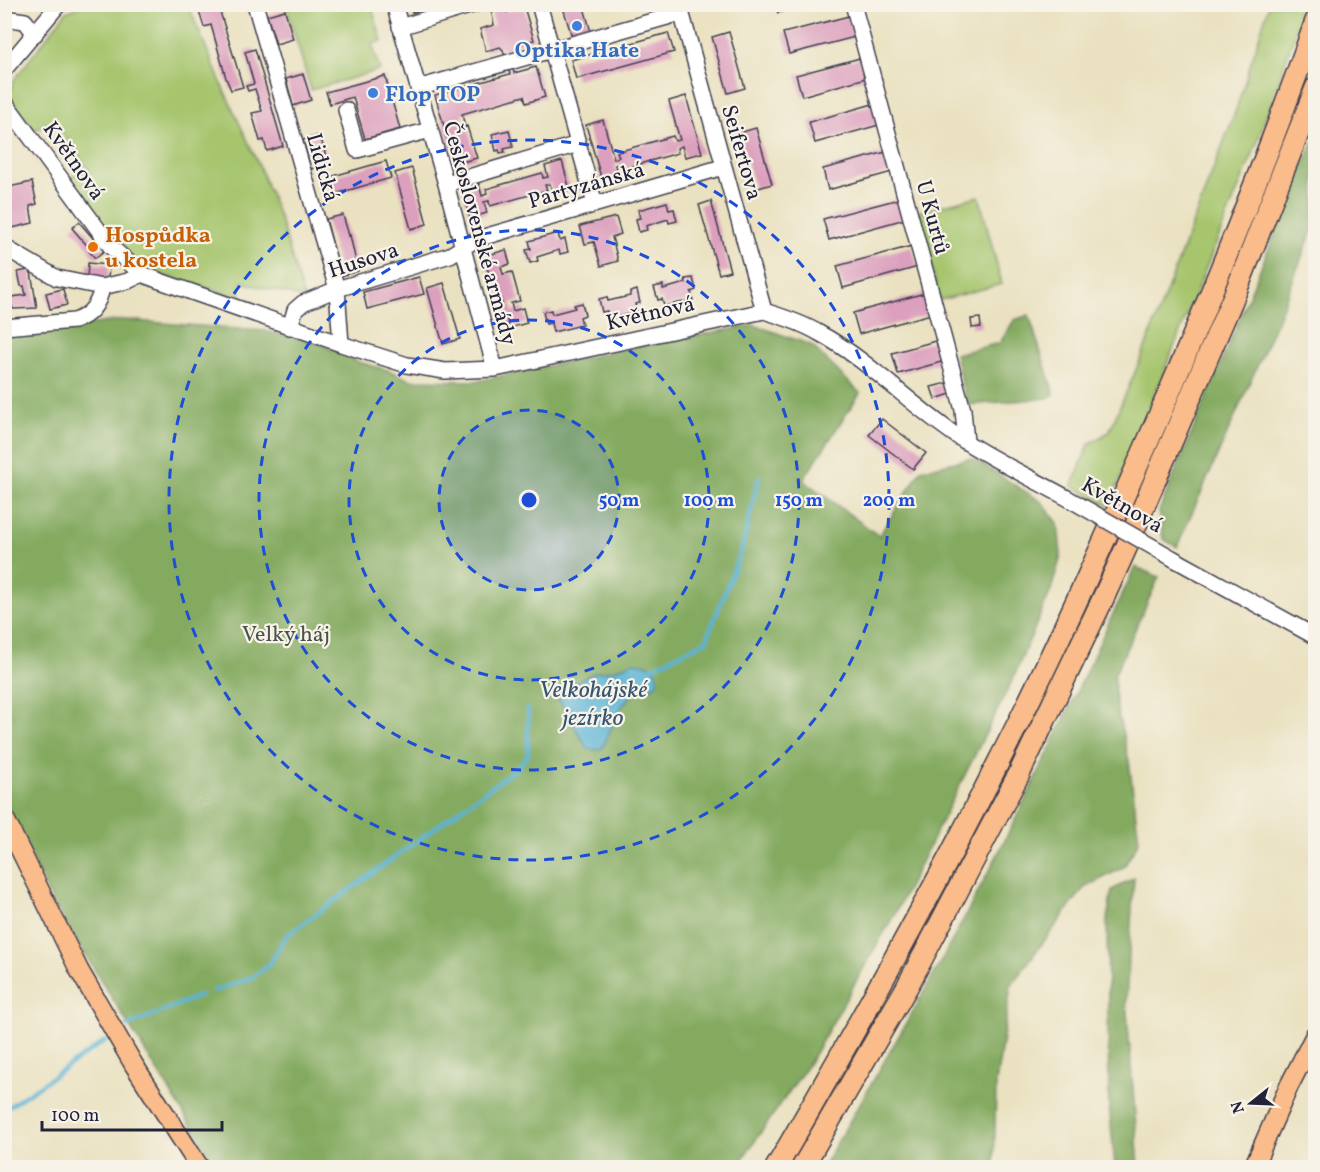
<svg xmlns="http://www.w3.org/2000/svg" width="1320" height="1172" viewBox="0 0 1320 1172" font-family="Vollkorn,serif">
<rect width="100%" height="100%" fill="#f7f3e8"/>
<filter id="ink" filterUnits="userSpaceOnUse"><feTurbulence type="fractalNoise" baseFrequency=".0167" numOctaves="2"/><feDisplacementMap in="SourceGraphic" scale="12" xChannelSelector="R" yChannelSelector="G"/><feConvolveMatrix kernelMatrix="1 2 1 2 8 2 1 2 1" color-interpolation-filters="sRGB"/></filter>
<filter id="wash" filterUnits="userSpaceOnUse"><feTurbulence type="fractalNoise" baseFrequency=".008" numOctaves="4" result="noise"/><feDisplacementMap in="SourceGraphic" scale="24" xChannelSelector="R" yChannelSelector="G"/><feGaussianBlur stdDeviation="1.35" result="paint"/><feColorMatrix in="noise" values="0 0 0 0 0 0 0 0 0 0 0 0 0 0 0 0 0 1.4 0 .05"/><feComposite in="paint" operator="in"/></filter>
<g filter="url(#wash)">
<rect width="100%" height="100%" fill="#eae1c0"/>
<path fill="#a6c56d" stroke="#647454" stroke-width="1.5" d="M292 4 371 5 382 41 372 44 380 70 311 90 286 6Z
M83 5H188L224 90 258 163 280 219 304 298 241 282 240 298 149 271 137 265 85 206 66 178 89 170 54 122 33 130 9 95 14 80 66 12Z
M1269 5H1305L1257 143 1109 506 1072 486 1089 444 1109 432 1142 356 1236 110Z
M979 196 1002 284 940 300 917 212Z"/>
<path fill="#84aa60" stroke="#53664e" stroke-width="1.5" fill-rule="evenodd" d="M1315 138V223L1278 319 1177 547 1163 539 1159 511Z
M1029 315 1054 394 1048 398 967 405 955 354 1000 343 1014 320Z
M123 320 265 331 313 341 358 362 388 370 411 380 478 381 634 347 754 325 811 345 860 393 803 480 879 536 921 470 972 458 1042 502 1058 523 1061 556 1051 590 1012 681 898 908 811 1060 737 1167H217L53 903 5 801V332L65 328ZM633 662 653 687 633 694 623 703 602 747 595 750 594 673 615 670Z
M1135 567 1159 577 1114 676 1116 705 1129 761 1139 841 1124 867 1084 888 1011 985 996 1083 994 1167H823C876 1076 930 984 979 890 1035 785 1084 675 1135 567Z
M1134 878 1126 1000 1139 1167H1115L1109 1105 1107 919 1112 890Z"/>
<path fill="#59b4d7" stroke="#3e6b89" stroke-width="1.5" d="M633 662C648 663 658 666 658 682 651 690 641 689 633 695 619 703 610 733 602 748L595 750 588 749 559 700 561 690 594 673 615 670Z"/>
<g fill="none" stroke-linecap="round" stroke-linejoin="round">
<path stroke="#59b4d7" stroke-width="4" d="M651 668 706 641 742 548 759 477
M213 991 251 978 269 965 286 936 516 769 528 755V709
M127 1026 201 995
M4 1110 105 1041"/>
</g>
<g id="blocks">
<path fill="#dc9fbd" d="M410 4H438V5L412 13Z
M490 4H505L507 12 524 7 534 40 517 45 520 55 510 58 514 73 536 67 545 97 526 103 524 96 462 114 465 127 467 126 477 158 455 164 435 95 510 74 503 50 500 47 486 51 480 29 494 25Z
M562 4H583L591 32 572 37Z
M775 4H806V5L778 13Z
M197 5H218L243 87 231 90 226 78 211 25 204 27Z
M285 10 293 39 276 44 267 15Z
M849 16 855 37 789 54 783 33Z
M729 32 745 88 728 93 712 37Z
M668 33 674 52 576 79 571 60Z
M255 49 283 146 267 151 264 140 260 141 252 113 262 111 255 89 248 91 246 86 254 84 245 52Z
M860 58 866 78 802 96 796 75Z
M303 74 311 100 293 106 286 79Z
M385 76 400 129 365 139 353 97 330 104 326 92Z
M686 96 702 153 685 157 682 146 677 148 678 153 622 169 620 164 615 165 619 176 602 181 586 125 603 120 614 159 619 157 617 152 673 136 675 141 680 140 669 101Z
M873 104 879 125 815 143 809 122Z
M756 128 772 184 755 189 739 133Z
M509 130 513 147 504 149 505 152 500 153 499 150 496 151 492 134Z
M320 135 328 164 311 169 303 140Z
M886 152 892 172 828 190 823 169Z
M386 161 391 178 335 194 330 177Z
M562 161 570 190 553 195 550 184 545 185 547 190 490 206 489 201 484 202 487 213 470 218 462 189 479 184 482 196 487 194 486 189 542 173 543 178 548 177 545 166Z
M412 168 427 224 411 229 395 173Z
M32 182 37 204 30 206 33 223 8 229 4 214V188Z
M899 199 905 219 829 240 823 219Z
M711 201 730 271 719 274 699 205Z
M667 202 669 210 674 209 677 221 669 223 668 219 646 226 647 230 639 232 636 219 640 218 638 210Z
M343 215 349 236 350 235 358 271 341 276 326 219Z
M616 217 621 234 612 237 618 261 601 266 594 242 585 244 580 226Z
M79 222 104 251 95 258 89 251 91 250 72 228Z
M558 233 560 241 565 239 568 252 560 254 559 250 537 257 538 261 530 263 526 250 531 249 529 241Z
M912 246 918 267 843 288 837 266Z
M506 250 510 264 501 267 503 274 512 272 520 301 511 303 513 311 523 308 527 323 509 328 506 316 502 318 498 303H502L495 280 491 281 487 267 491 266 488 255Z
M88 263 109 265 108 282 87 279Z
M28 270 31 272 37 308 13 309 12 306 4 308V298L26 295 24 286H21L18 272Z
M419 277 424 294 367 309 363 292Z
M693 278 696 290 691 292 693 300 664 306 662 299 658 300 654 287 663 285V289L686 283 685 279Z
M444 283 460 339 443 344 427 288Z
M63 289 67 305 50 309 46 293Z
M637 290 640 303 635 304 637 312 608 319 607 311 602 312 599 299 607 297 608 301 630 296V292Z
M925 293 931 314 859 334 853 313Z
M582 303 585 315 580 317 582 325 553 332 551 323 546 324 543 312 551 310 552 314 575 308 574 305Z
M980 318 981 327 972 328 971 319Z
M939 340 945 361 898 374 892 353Z
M951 382 954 393 935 399 931 387Z
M882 419 926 453 913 469 869 435Z"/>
</g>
</g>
<g filter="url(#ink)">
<use href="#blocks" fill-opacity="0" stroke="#403f4f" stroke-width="1.5"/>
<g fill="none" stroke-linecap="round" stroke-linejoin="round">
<defs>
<path id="minor" d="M255 4 337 289 341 344
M394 4 446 184 495 369
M539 4 595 204
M679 4 764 311
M853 4 963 410 966 442
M4 18 25 21 35 34
M400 27 476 4
M4 70 59 4
M418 88 681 13
M4 101 111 247 142 274 160 281 341 344 407 365 445 371 495 369 764 311C784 317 802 323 819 333 871 361 915 410 966 442 999 463 1035 480 1069 499
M346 110 357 150 430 130
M446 184 578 144
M4 247 57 278 102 287 128 281 142 274
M4 327 74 321C90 316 99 304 102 287
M290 327 295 310 303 303 337 289 450 255 477 239 723 167
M1174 559 1316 637"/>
<path id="major" d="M4 817 79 970 134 1065 200 1168
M1253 1168 1289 1086 1316 1033"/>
<path id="highway" d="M776 1168C853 1035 928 902 997 765 1059 644 1114 520 1168 395 1221 272 1271 147 1316 21
M802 1168 907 987 1019 774 1101 603 1126 548 1236 291 1316 88"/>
</defs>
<use href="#minor" stroke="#403f4f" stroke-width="18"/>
<use href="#major" stroke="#403f4f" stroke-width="21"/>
<use href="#highway" stroke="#403f4f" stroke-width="24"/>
<use href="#minor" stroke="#fff" stroke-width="15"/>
<use href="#major" stroke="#f9bc8a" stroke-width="18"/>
<use href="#highway" stroke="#f9bc8a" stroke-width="21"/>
<defs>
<path id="minor-bridge" d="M1069 499 1174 559"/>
</defs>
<use href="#minor-bridge" stroke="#403f4f" stroke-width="18" stroke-linecap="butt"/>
<use href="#minor-bridge" stroke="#fff" stroke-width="15"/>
</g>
</g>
<circle cx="529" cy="500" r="90" fill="#1d4ed8" fill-opacity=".12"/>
<g fill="none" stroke="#1d4ed8" stroke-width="3" stroke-dasharray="10 8">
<circle cx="529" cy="500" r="90"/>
<circle cx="529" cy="500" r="180"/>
<circle cx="529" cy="500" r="270"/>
<circle cx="529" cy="500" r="360"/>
</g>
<g fill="#3f7fe0" stroke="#f7f3e8" stroke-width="2">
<circle cx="577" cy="26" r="6"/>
<circle cx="373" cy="93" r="6"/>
</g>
<circle fill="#e8710a" stroke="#f7f3e8" stroke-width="2" cx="93" cy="247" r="6"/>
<g text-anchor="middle" stroke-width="4.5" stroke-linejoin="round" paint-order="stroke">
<g font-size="22" font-weight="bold" fill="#366cbe" stroke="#f7f3e8">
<text x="577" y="57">Optika Hate</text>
<text x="385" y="101" text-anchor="start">Flop TOP</text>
</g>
<g font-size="22" fill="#22223b" stroke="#f7f3e8">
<text transform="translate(743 152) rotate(74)" y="8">Seifertova</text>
<text transform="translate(75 160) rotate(55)" y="8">Květnová</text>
<text transform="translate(324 167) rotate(74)" y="8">Lidická</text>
<text transform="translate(586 184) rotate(-16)" y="8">Partyzánská</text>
<text transform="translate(934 217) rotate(75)" y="8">U Kurtů</text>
<text transform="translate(481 233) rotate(75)" y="8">Československé armády</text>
<text transform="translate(363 259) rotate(-18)" y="8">Husova</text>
<text transform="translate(650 312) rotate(-13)" y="8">Květnová</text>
<text transform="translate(1123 504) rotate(30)" y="8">Květnová</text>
</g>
<g font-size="22" font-weight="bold" fill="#c56008" stroke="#f7f3e8" text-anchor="start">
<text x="105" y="242">Hospůdka<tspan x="105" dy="25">u kostela</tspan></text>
</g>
<g font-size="22" fill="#4a534a" stroke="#f7f3e8">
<text x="286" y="641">Velký háj</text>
</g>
<g font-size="24" font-style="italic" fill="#355572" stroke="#f7f3e8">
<text x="593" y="697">Velkohájské<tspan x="593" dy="28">jezírko</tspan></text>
</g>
</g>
<circle cx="529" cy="500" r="9" fill="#1d4ed8" stroke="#f7f3e8" stroke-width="3"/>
<g font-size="18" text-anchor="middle" font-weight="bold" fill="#1d4ed8" stroke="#f7f3e8" stroke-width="4.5" stroke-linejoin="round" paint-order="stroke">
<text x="619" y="506">50 m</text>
<text x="709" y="506">100 m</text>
<text x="799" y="506">150 m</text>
<text x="889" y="506">200 m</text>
</g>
<rect width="1320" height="1172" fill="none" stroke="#f7f3e8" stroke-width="24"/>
<g transform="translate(1251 1103) rotate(252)" stroke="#f7f3e8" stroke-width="4.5" paint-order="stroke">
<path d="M0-4.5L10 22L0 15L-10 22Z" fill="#22223b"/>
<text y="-9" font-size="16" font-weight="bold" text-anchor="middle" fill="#22223b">N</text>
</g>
<path d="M42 1121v9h180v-9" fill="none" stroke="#22223b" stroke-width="3"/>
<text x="51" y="1121" font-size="18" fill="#22223b" stroke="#f7f3e8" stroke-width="4.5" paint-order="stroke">100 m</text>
</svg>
